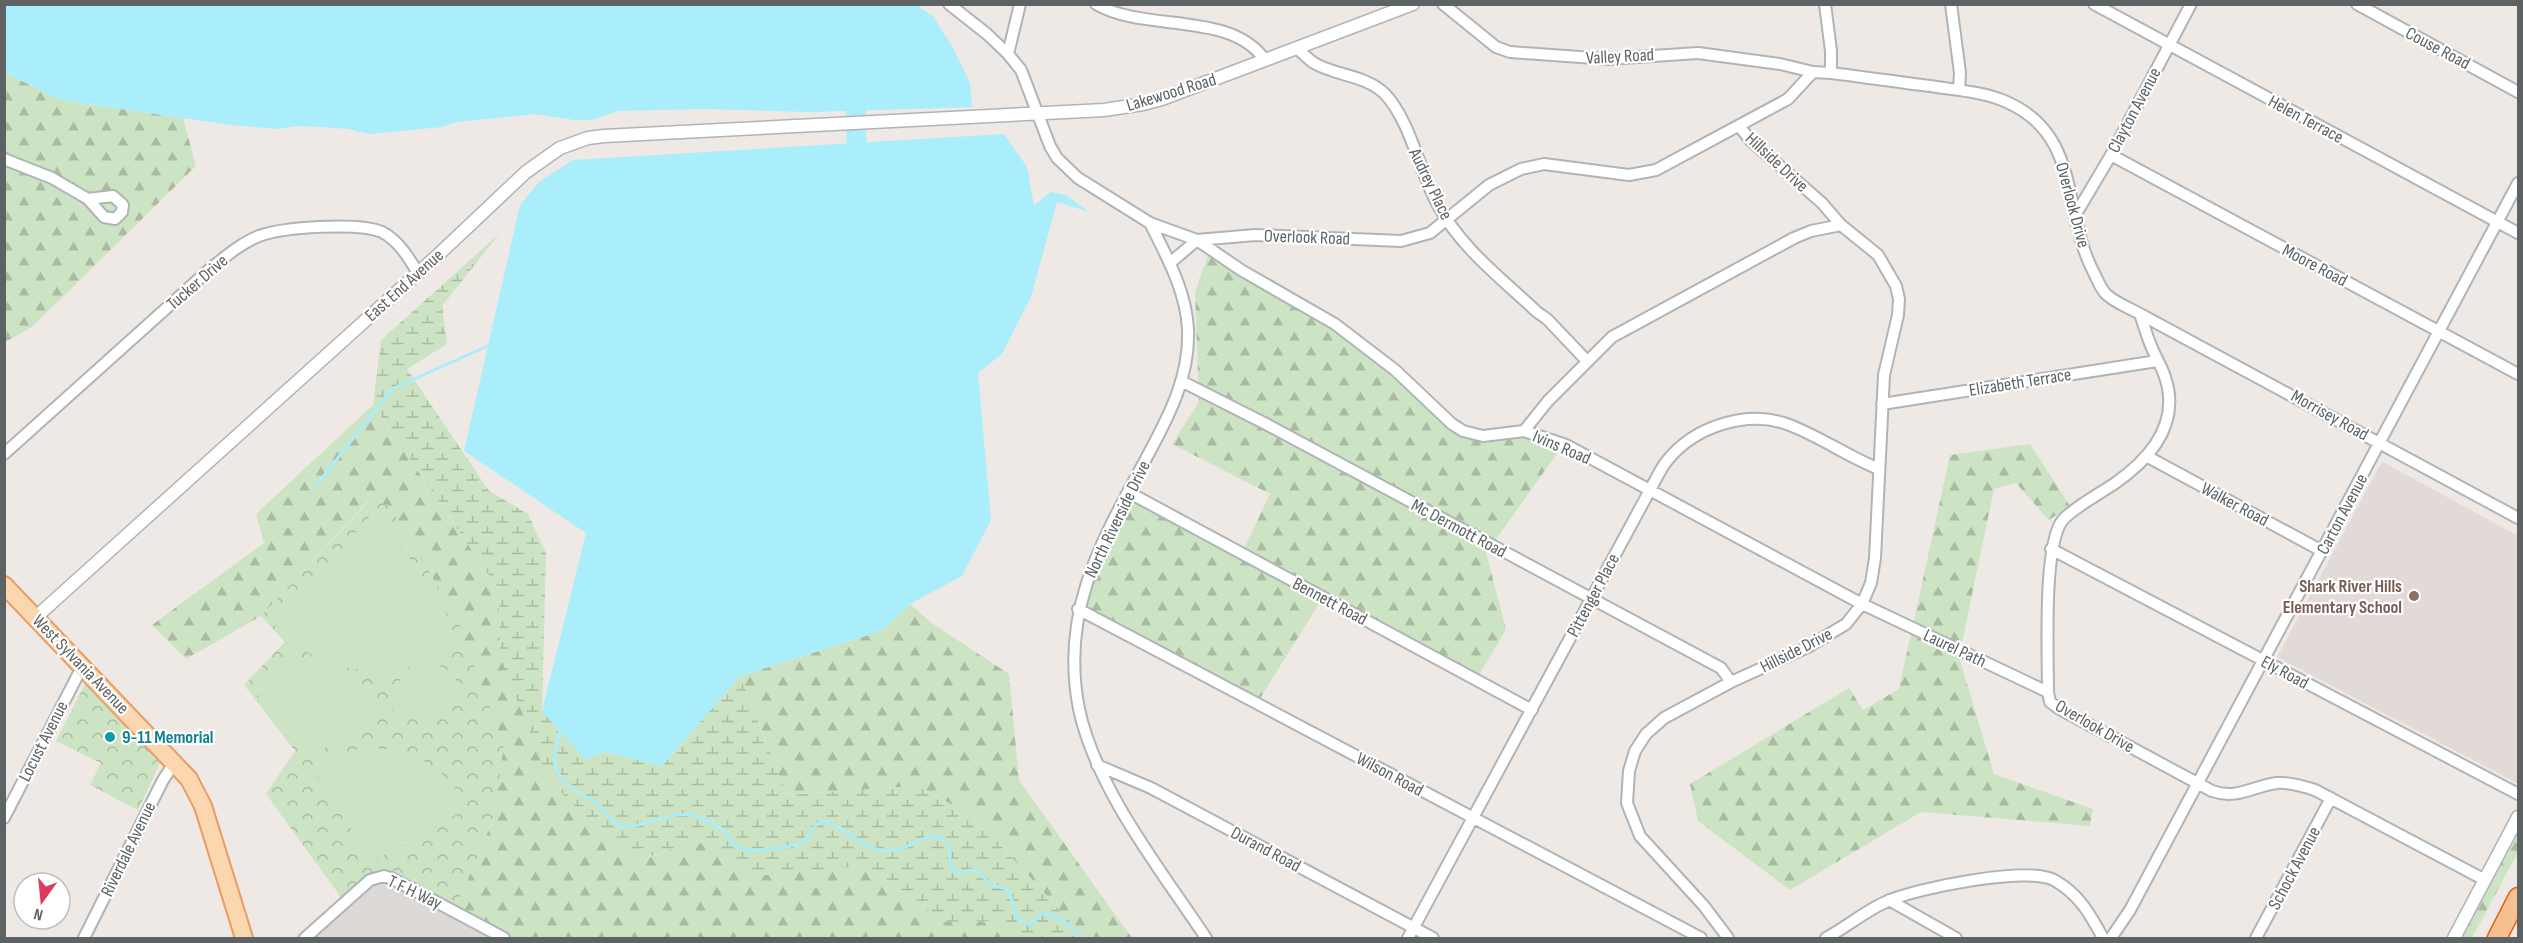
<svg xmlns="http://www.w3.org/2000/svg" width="2523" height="943" viewBox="0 0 2523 943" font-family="'Sofia Sans Condensed',sans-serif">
<defs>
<pattern id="forest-firs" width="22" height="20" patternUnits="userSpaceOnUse" patternTransform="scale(1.5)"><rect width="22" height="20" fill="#cce4c3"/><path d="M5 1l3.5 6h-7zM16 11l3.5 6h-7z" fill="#a9bca2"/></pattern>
<pattern id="wetland-marsh" width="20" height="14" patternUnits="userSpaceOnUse" patternTransform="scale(1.5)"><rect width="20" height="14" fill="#cce4c3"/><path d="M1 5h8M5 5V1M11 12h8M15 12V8" fill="none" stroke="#a9bca2"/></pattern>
<pattern id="park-crowns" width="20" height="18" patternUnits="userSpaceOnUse" patternTransform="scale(1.5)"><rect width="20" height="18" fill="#cce4c3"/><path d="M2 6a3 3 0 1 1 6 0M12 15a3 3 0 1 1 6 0" fill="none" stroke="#a9bca2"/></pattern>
</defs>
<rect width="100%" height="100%" fill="#eee9e5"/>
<path fill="#ddd9d7" d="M381 869 456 907 514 938H294Z"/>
<path fill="#e1dad6" d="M2383 462 2518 536V782L2517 783 2277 657 2379 467Z"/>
<path fill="url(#forest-firs)" d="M4 72 60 100 183 118 196 166 32 327 5 342Z
M1208 256 1353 336 1449 426 1563 445 1486 553 1506 629 1475 682 1320 602 1259 700 1077 606 1127 494 1242 553 1270 494 1172 444 1199 402 1195 292Z
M373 405 499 590 500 656 643 859 697 841 752 876 868 866 945 922 1000 921 1016 938H514L456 907 494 817 369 500 261 616 186 659 152 625 264 543 256 514Z
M2030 444 2070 506 2049 520 2016 483 1994 489 1959 657 1994 774 2093 809 2090 826 1921 812 1790 890 1698 821 1690 784 1849 688 1863 710 1899 689 1950 455Z
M910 604 933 624 1009 674 1019 780 1132 938H1085L975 817 917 786 787 795 740 676 881 631Z
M2518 826V852L2472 938H2457Z"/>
<path fill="url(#wetland-marsh)" d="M500 233 442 306 447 344 407 369 489 491 528 514 546 553 542 711 606 752 662 766 740 676 787 795 917 786 975 817 1085 938H1016L1000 921 945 922 868 866 752 876 697 841 642 859 609 841 548 779 500 656 499 590 373 405 381 340Z"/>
<path fill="url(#park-crowns)" d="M370 500 388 505 455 614 504 745 494 817 456 907 381 869 343 900 266 794 295 751 244 685 285 642 261 616Z
M85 684 160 763 138 810 90 785 101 763 56 741Z"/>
<path fill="#cce4c3" d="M372 514 383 518 446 614 455 647 426 663C465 666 469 707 434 723L392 714 401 677 410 667 373 672 335 665 285 642 275 627Z
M298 661C341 661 363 675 382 714L313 755 303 752 252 687 279 668Z
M362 747C415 750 441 762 468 808L372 862 312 768Z"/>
<path fill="#a9eefa" d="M4 5H916L933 16 953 48 970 83 972 107 810 112 704 109 618 111 591 120H574L535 114 456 122 442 127 369 134 348 129 322 127 297 126 279 129 231 125 60 100 5 72Z
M1004 134 1027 167 1034 205 1051 192 1066 195 1089 212 1057 202 1031 297 1002 354 978 373 991 520 962 576 910 604 881 631 740 676 662 766 606 752 585 759 542 711 586 533 464 451 520 205 539 182 573 160Z"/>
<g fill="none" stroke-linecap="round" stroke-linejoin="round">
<path stroke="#a9eefa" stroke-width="3" d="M315 487 392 389 490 345
M561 727C545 777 561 781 599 805 606 811 610 820 618 826 642 830 666 811 691 815 704 817 718 825 727 835 730 838 732 843 735 846 746 854 786 848 799 844 809 840 811 826 822 821 845 826 860 847 884 851 904 854 919 835 938 836L949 845 950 862 955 872 960 874C976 865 980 872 990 885L1005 888 1010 894 1018 920 1029 925 1043 913C1060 918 1072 923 1080 938"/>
<path stroke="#a9eefa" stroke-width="20" d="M848 85 856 111 857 168"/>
<defs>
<path id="minor" d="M949 4 987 34 1008 54 1021 70 1050 146 1057 158 1078 178 1150 223 1197 240 1241 270 1335 324 1395 370 1452 424 1463 431 1483 436 1524 431 1566 445 1862 604 2048 692
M1096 4C1145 33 1230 10 1265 60
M1443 4 1496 47 1510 52 1608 59 1698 53 1780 64 1813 72
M1825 4 1831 51V73
M1951 4 1960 73 1959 90
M2094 4 2518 233
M2357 4 2518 92
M1297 48C1302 53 1308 59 1314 63 1336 76 1366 75 1385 94 1411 122 1419 171 1438 205 1461 248 1502 279 1537 312L1547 319 1587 361
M1008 54 1020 4
M2111 155 2518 374
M4 159 52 178 88 199
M113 196 123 205 122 212 115 219 104 217 88 199Z
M2076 214 2111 155 2191 4
M1150 223C1167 257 1186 291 1188 329 1190 375 1170 414 1149 453 1104 537 1059 609 1079 709 1096 789 1161 870 1206 938
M1170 263 1197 240 1255 235 1401 241 1430 233 1489 185 1521 169 1544 164 1629 175 1656 170 1788 99 1813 72 1831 73C1864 77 1897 82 1930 86 1954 90 1979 91 2002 100 2083 132 2061 211 2094 273 2097 279 2100 287 2105 293 2113 302 2130 308 2140 314 2144 325 2147 337 2152 348 2156 358 2162 367 2165 377 2181 424 2150 459 2114 484 2102 492 2070 510 2062 521 2043 547 2048 655 2048 692L2050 702 2058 708 2212 791C2237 800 2253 786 2277 783 2290 782 2303 786 2315 790L2485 880
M2140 314 2518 518
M1181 381 1266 424 1721 668 1731 682
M1882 404 2157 361
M1524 431 1548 401 1612 337 1794 238 1811 231 1841 225
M4 454 210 269C225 257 241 243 259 236 283 227 359 222 382 232 398 240 409 258 418 273
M2148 457 2322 551
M1128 492 1532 710
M2051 549 2518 794
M1078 609 1701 938
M1097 765 1151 788 1433 938
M4 818 83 665
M1889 900 1956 938
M84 938 163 780 175 762
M305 938 370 880 384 876 393 879 504 938
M1408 938 1650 490C1655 481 1660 470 1666 462 1694 426 1749 408 1792 426 1822 438 1849 457 1879 469
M1728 938 1704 906 1640 836 1627 803 1629 771 1635 751 1646 734 1664 718 1731 682 1808 647 1846 624 1862 604 1871 583 1875 558 1884 375 1898 315 1899 299 1896 286 1878 255 1841 225 1822 203 1751 141 1739 126
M1826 938C1847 927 1866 910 1888 901 1917 888 2028 866 2054 880 2079 894 2090 914 2103 938
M2111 938 2130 910 2518 183
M2256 938 2331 798"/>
<path id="tertiary" d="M36 617 438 255 526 172 560 148 588 138 604 136 1104 110 1143 104 1162 99 1413 4
M2454 938 2518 817"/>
<path id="primary" d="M4 585 189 779 203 806 244 938"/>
<path id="motorway" d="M2497 938 2518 897"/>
</defs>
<use href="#minor" stroke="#b0b4b6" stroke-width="14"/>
<use href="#tertiary" stroke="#b0b4b6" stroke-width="15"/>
<use href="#primary" stroke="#e99c63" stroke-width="20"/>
<use href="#motorway" stroke="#e5630d" stroke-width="21"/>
<use href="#minor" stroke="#fff" stroke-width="10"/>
<use href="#tertiary" stroke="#fff" stroke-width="12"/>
<use href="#primary" stroke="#fad7ae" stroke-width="16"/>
<use href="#motorway" stroke="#f7c093" stroke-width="18"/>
</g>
<circle fill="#8d6e63" stroke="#fff" stroke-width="2" cx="2414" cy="596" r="6"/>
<circle fill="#0f9aa8" stroke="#fff" stroke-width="2" cx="110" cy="737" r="6"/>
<g text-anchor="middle" stroke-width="4.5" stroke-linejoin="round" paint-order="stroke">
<g font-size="18" fill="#5d6264" stroke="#fff">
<text transform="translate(2438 48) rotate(28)" y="6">Couse Road</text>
<text transform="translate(1620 56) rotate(-3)" y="6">Valley Road</text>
<text transform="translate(1171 92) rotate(-17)" y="6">Lakewood Road</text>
<text transform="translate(2134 110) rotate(-62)" y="6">Clayton Avenue</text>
<text transform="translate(2306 119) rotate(28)" y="6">Helen Terrace</text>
<text transform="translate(1777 162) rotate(43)" y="6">Hillside Drive</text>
<text transform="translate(1431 184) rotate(64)" y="6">Audrey Place</text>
<text transform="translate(2073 205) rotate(75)" y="6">Overlook Drive</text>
<text transform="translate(1307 237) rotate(2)" y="6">Overlook Road</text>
<text transform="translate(2315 265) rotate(28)" y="6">Moore Road</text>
<text transform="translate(197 282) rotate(-41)" y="6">Tucker Drive</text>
<text transform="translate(404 285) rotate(-42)" y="6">East End Avenue</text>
<text transform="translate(2020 382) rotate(-9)" y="6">Elizabeth Terrace</text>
<text transform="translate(2330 415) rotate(29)" y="6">Morrisey Road</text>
<text transform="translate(1562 447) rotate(23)" y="6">Ivins Road</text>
<text transform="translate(2235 504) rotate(28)" y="6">Walker Road</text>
<text transform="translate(2342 514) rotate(-62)" y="6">Carton Avenue</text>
<text transform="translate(1117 519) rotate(-64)" y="6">North Riverside Drive</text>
<text transform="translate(1459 528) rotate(28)" y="6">Mc Dermott Road</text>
<text transform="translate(1593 595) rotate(-62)" y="6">Pittenger Place</text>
<text transform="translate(1330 601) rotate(28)" y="6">Bennett Road</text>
<text transform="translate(1955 648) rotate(25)" y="6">Laurel Path</text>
<text transform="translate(1796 650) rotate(-27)" y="6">Hillside Drive</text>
<text transform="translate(81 664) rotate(46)" y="6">West Sylvania Avenue</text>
<text transform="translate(2285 672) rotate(28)" y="6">Ely Road</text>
<text transform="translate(2095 726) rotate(30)" y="6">Overlook Drive</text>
<text transform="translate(43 741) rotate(-63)" y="6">Locust Avenue</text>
<text transform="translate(1390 774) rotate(28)" y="6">Wilson Road</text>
<text transform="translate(128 849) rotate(-64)" y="6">Riverdale Avenue</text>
<text transform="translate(1266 849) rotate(28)" y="6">Durand Road</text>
<text transform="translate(2294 868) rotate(-62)" y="6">Schock Avenue</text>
<text transform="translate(415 892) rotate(25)" y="6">T F H Way</text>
</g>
<g font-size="18" font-weight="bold" fill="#785e54" stroke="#fff" text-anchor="end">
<text x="2402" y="592">Shark River Hills<tspan x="2402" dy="21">Elementary School</tspan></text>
</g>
<g font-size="18" font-weight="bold" fill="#0d838f" stroke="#fff" text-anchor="start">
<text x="122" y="743">9-11 Memorial</text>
</g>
</g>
<rect width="2523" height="943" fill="none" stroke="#5d6264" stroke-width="12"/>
<g transform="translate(42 901) rotate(195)"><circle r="28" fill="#ffffff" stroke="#bec0c1" stroke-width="1.5"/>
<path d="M0-4.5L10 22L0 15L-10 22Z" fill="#df3a5d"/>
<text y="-9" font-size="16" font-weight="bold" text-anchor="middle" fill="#5d6264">N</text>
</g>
</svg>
